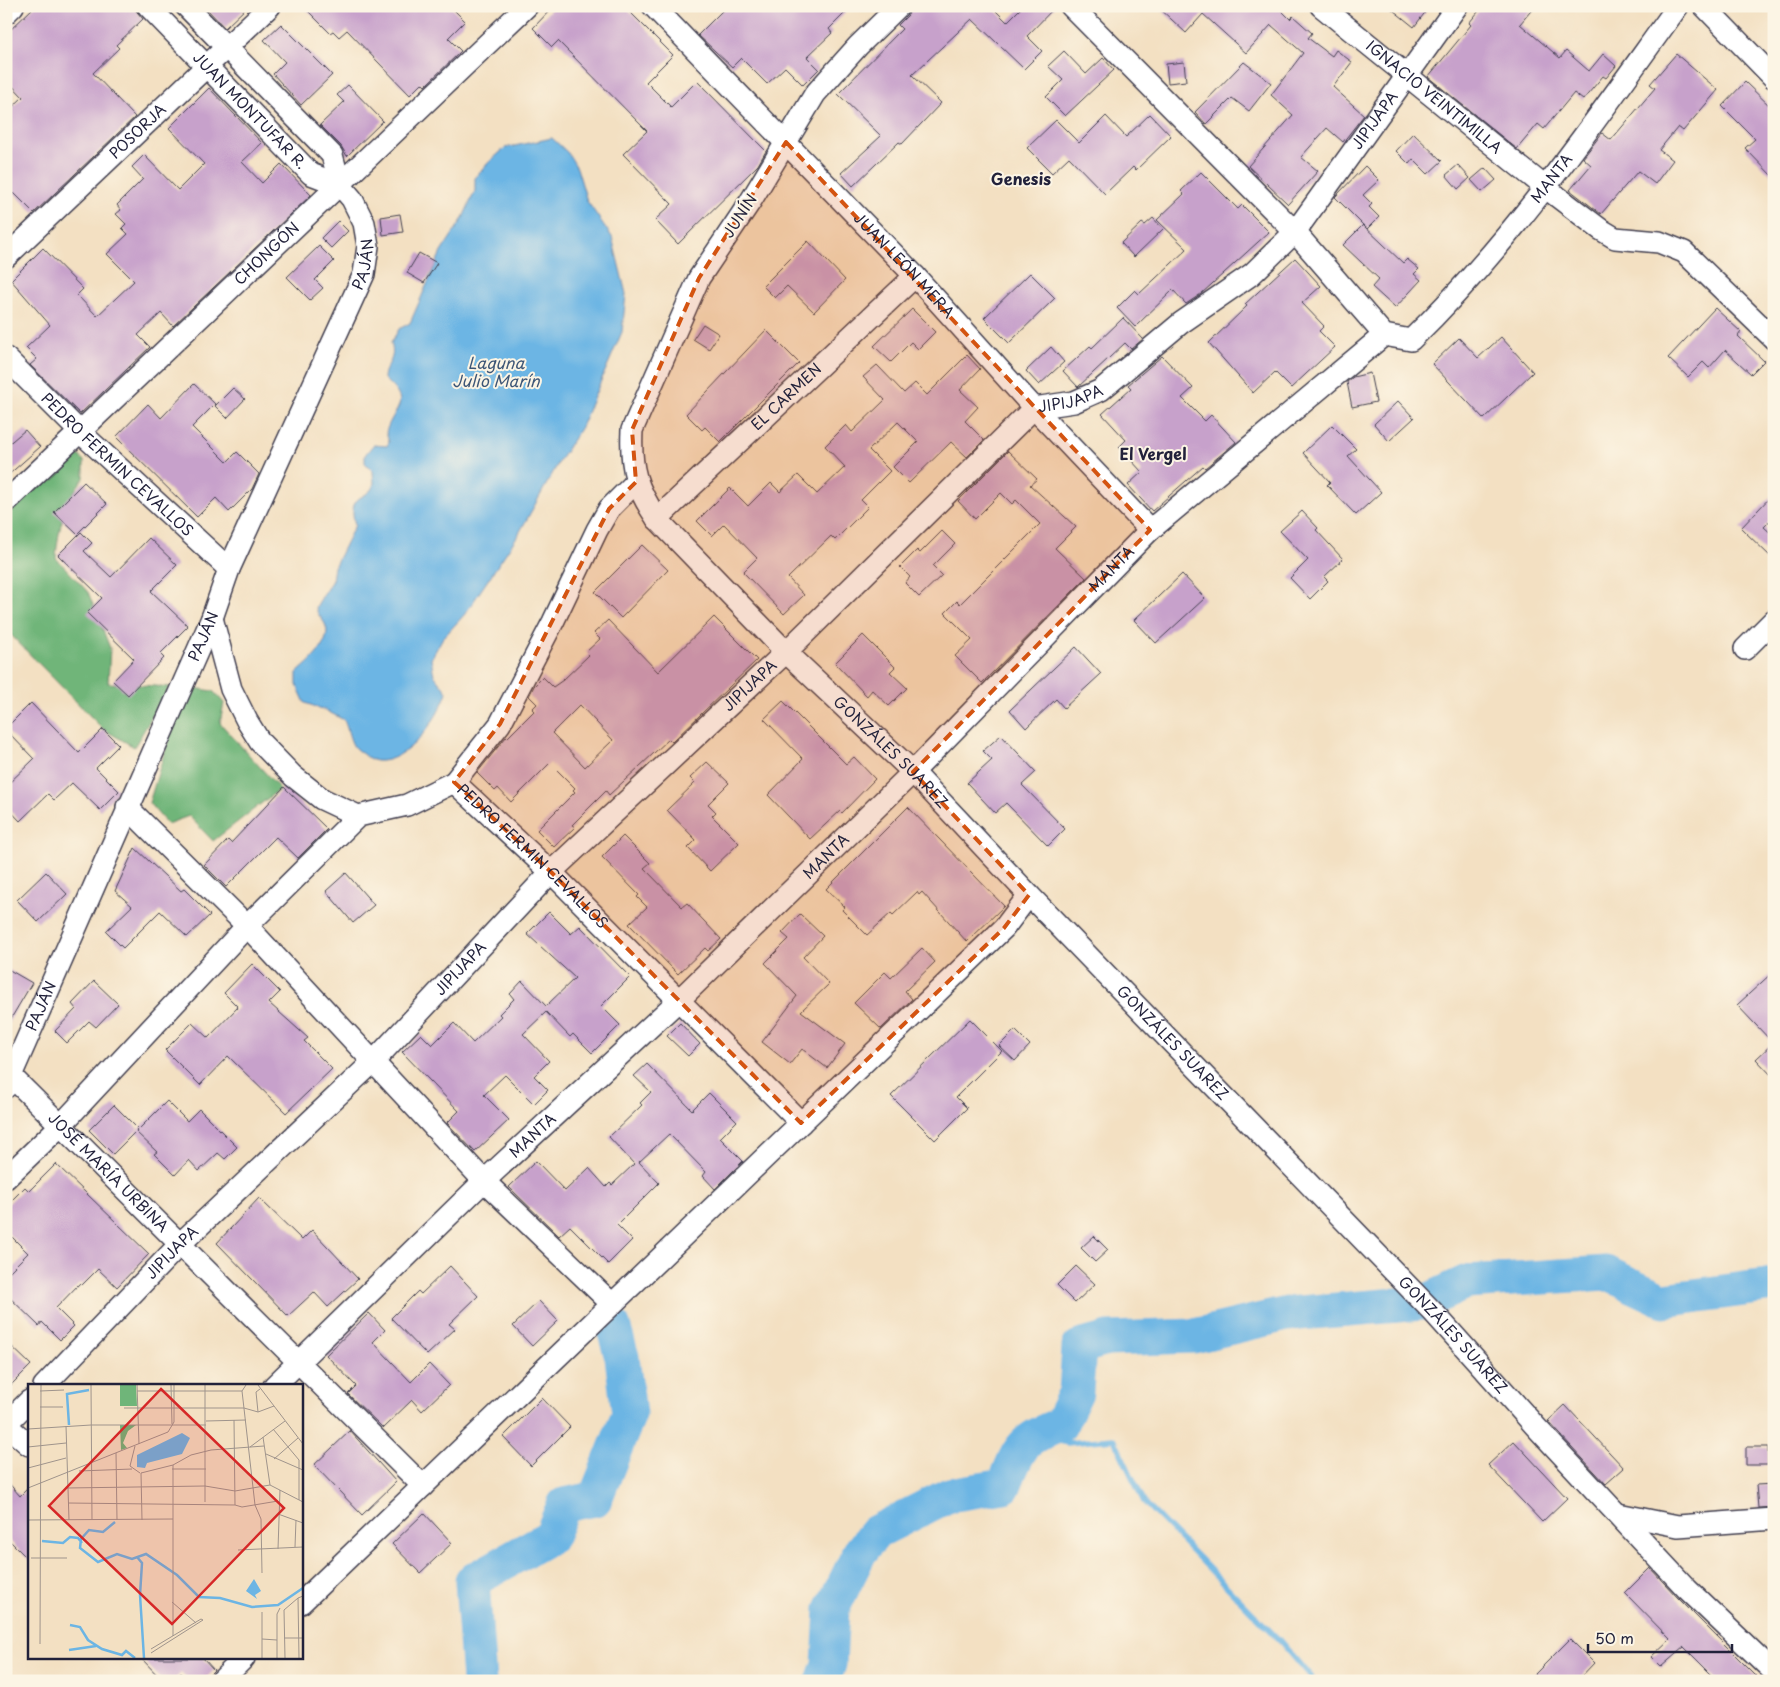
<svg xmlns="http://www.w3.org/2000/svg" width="1780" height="1687" viewBox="0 0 1780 1687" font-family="'Playpen Sans',sans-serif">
<rect width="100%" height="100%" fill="#fcf5e5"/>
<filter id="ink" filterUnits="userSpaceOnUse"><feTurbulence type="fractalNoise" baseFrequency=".02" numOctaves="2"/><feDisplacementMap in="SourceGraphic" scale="10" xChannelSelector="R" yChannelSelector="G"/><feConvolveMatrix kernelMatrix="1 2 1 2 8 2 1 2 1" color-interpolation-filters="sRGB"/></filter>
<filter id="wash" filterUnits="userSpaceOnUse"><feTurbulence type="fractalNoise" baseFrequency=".0096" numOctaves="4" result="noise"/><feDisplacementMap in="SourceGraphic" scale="20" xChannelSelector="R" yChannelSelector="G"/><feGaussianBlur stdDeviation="1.12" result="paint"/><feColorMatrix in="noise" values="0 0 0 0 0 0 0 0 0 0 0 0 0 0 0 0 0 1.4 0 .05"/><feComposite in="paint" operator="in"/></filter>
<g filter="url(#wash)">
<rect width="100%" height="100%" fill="#f3e0c2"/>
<path fill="#6fb579" stroke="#486c5a" d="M74 450 84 461V478C65 500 58 529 56 558L88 592 110 648 108 683 170 687 134 747 103 729 6 630V516Z
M194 688 213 691 224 703 220 723 280 789 213 841 189 816 167 824 149 803 176 715Z"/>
<path fill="#6cb5e4" stroke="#476c90" d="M552 138 568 153 577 168 587 201 612 237 626 294 622 332 581 427 560 460 518 535 465 614 442 639 431 659 434 675 447 692C439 718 407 764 376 761 370 760 360 752 356 749 350 744 348 728 344 720L325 710 305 703 297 685V673C308 663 334 642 325 624 322 618 317 615 316 607L332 580 334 567 355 525C346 490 370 502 374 483 374 480 373 475 373 471L365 463V455L373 445 387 446 389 442 386 432C395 404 413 405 384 379 384 364 397 362 391 343L399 329 410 323 441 252 462 220 475 191V178L488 163 505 148Z"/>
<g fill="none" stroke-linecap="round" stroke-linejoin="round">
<path stroke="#6cb5e4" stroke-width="5.5" d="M1035 1434 1067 1443 1114 1439 1144 1502 1281 1642 1314 1681"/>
<path stroke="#6cb5e4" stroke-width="35" d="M479 1681 472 1581 551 1536 564 1505 595 1499 629 1414 622 1357 613 1326
M823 1681 829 1664 832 1609 860 1552 876 1532 949 1495 1004 1486C1019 1448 1020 1440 1060 1425L1076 1392 1079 1347 1108 1339 1194 1336 1287 1314 1423 1303 1467 1282 1606 1273 1664 1300 1774 1285"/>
</g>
<g id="blocks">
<path fill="#c7a1cb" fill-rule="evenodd" d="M35 6H132L143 19 116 45 119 48 93 73 135 117 34 213 14 193 6 201V113L23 97 6 79V34Z
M204 6H248L225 28Z
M303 6H450L465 21 448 38 461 51 425 86 422 83 410 95 347 30 339 37 333 31 330 33Z
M554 6H624L673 55 646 82 671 107 697 81 766 151 758 165 678 244 655 220 672 204 623 154 647 131 558 41 552 47 533 28Z
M727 6H852L829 29 832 33 807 57 819 69 803 85 785 67 767 84 741 58 732 67 698 35Z
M911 6H991L1007 22 1023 6H1056L1027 36 1042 51 1024 69 972 19 912 75 941 103 902 144 899 142 853 186 841 173 881 136 838 94 902 29 898 25 908 15Z
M1157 6H1277L1290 19 1293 16 1312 33 1308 38 1332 56 1336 50 1352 62 1333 87 1364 115 1343 142 1327 128 1301 157 1318 171 1288 204 1248 166 1293 115 1271 95 1303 53 1271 25 1246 53 1203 14 1186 33Z
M1388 6H1430L1414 27Z
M1483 6H1535L1520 24 1560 58 1566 51 1589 71 1603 54 1616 66 1606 78 1603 76 1583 100 1574 93 1544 129 1538 124 1517 149 1428 77 1471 25 1469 23Z
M281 24 332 75 301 105 273 74 285 62 264 40Z
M1064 51 1086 74 1103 58 1114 70 1065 116 1046 97 1063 80 1048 66Z
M1676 54 1718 90 1683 131 1678 127 1659 150 1673 160 1655 184 1638 171 1601 214 1570 190 1591 165 1583 158 1602 133 1611 140 1655 88 1650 84Z
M1184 62 1186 81 1168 83 1166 64Z
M1244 62 1271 83 1249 111 1232 98 1206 124 1195 112Z
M1745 82 1774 110V178L1745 148 1755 139 1722 106Z
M348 85 383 121 347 156 341 146 320 125 344 102 337 95Z
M209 88 262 143 242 162 262 183 281 164 311 195 173 326 161 313 138 335 150 347 80 414 30 365 37 359 26 348 50 325 11 280 43 248 83 289 77 295 97 316 134 281 107 254 128 234 122 228 126 224 116 214 121 210 117 205 143 179 132 167 144 155 178 190 204 164 169 128Z
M1150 114 1171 136 1136 170 1133 167 1105 194 1069 157 1052 173 1027 148 1056 120 1079 143 1106 116 1126 137Z
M1413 133 1442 161 1428 174 1413 159 1409 164 1396 151Z
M1458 165 1470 178 1458 189 1446 175Z
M1365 166 1379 180 1363 195 1372 204 1369 207 1379 217 1367 229 1335 197Z
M1485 168 1496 180 1482 192 1471 180Z
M1201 172 1238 209 1242 205 1269 232 1201 294 1186 304 1173 290 1135 327 1117 308 1135 290 1139 294 1187 249 1157 220 1184 194 1181 191Z
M400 214 403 232 383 235 381 217Z
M1153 218 1163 229 1134 257 1121 243 1142 223 1145 225Z
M338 221 348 231 331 248 321 238Z
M1363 225 1403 263 1407 259 1419 269 1414 274 1421 280 1395 308 1372 287 1379 279 1343 245Z
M808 241 845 280 814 312 787 286 775 298 763 286Z
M319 246 334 261 315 280 323 288 310 300 287 277Z
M419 253 437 263 424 283 407 273Z
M1295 258 1321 286 1302 303 1324 326 1319 331 1335 347 1291 388 1275 372 1253 393 1209 343 1247 306 1245 304Z
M1030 273 1055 298 1009 343 984 318Z
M1715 308 1741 332 1738 336 1764 361 1751 374 1725 350 1709 368 1703 362 1688 377 1668 358Z
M912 309 935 332 918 349 911 342 891 362 874 346Z
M1123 318 1143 339 1131 349 1125 343 1078 387 1063 371 1090 346 1092 348Z
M703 324 719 334 709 349 693 339Z
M766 330 799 363 720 442 705 427 702 430 686 414Z
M1501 337 1533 372 1484 419 1432 364 1459 338 1478 358Z
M1051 347 1064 362 1039 385 1026 371Z
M967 355 980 369 960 390 978 407 965 421 984 440 967 457 951 442 909 483 893 467 918 442 898 422 869 450 890 471 861 500 868 507 835 540 831 536 788 578 804 595 784 614 743 572 757 558 724 524 712 536 697 521 730 488 748 506 771 483 780 492 798 475 817 494 845 467 825 446 846 425 852 432 885 400 863 377 877 365 904 393 915 383 927 395Z
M1162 356 1193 388 1182 398 1205 421 1211 415 1236 442 1205 468 1203 466 1152 511 1128 485 1142 472 1119 447 1126 440 1102 414 1131 388 1128 385Z
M1370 373 1376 402 1352 407 1347 382 1353 377Z
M194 384 215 404 192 427 227 462 237 452 259 474 252 489 229 512 216 498 197 517 116 437 148 404 161 418Z
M233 388 245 399 227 418 215 406Z
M1398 401 1414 418 1389 441 1374 424Z
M1332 425 1356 449 1348 456 1381 492 1356 515 1327 485 1330 482 1303 453Z
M25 430 40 447 6 477V446Z
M1008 451 1037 479 1030 485 1076 527 1055 548 1086 578 982 683 955 656 972 640 945 613 957 601 960 604 1040 524 1016 500 1012 504 1001 493 975 519 958 501Z
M84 482 107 504 77 534 54 512Z
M1774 493V517L1764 527 1774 536V560L1741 528Z
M1302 511 1318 528 1316 530 1343 559 1324 577 1328 581 1310 599 1290 578 1308 560 1280 531Z
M942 531 955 544 933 566 942 575 919 597 905 583 910 577 900 567 917 550 920 553Z
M81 532 92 543 84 551 111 577 149 538 177 565 151 591 188 626 160 654 164 658 128 695 113 681 134 659 87 613 102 598 58 555Z
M642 545 668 570 621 618 595 592Z
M1182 574 1205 598 1156 643 1134 620Z
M714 617 757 660 672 742 669 739 609 795 606 791 572 825 575 827 554 847 537 830 575 792 573 790 575 788 550 763 511 802 498 788 495 791 477 773 506 737 507 738 534 711 532 709 537 704 529 696 534 686 543 677 553 687 563 680 589 655 586 652 600 639 594 633 608 620 658 672ZM580 705 613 740 585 767 552 733Z
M863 635 895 667 890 672 907 688 889 706 872 690 867 696 835 663Z
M1076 647 1101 674 1064 708 1056 699 1026 728 1010 710Z
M783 701 846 764 854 757 875 779 842 813 840 811 810 839 768 795 803 759 764 719Z
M31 703 79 753 103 729 119 745 96 768 119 791 100 810 72 783 54 800 48 794 20 821 6 806V786L34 759 6 730V728Z
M1001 735 1036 772 1022 785 1065 829 1048 846 1006 803 995 813 967 783 992 760 983 751Z
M707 762 729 783 708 804 716 812 712 816 739 843 710 871 688 848 696 840 667 810 695 783 690 778Z
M284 787 327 829 298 858 276 837 226 887 204 865 228 840 231 843Z
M908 807 1004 906 967 942 922 892 919 895 917 892 893 915 891 913 867 935 842 910 845 907 826 889Z
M623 836 650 863 644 868 682 907 687 903 721 939 708 951 705 948 678 974 629 924 647 907 637 897 639 895 602 857Z
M135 848 181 891 184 889 210 915 187 937 160 911 123 948 106 931 132 906 115 891Z
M46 872 67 894 38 922 17 900Z
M346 873 374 905 353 923 326 891Z
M549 912 571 934 580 926 630 977 601 1006 620 1025 592 1053 573 1034 570 1037 546 1012 523 1034 549 1061 534 1076 548 1090 534 1104 505 1075 484 1095 509 1120 475 1152 447 1123 459 1111 402 1052 421 1034 432 1045 454 1023 473 1043 501 1016 499 1014 514 999 510 994 522 981 546 1006 575 978 527 934Z
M800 914 823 936 803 957 829 984 801 1011 845 1044 827 1068 802 1049 790 1064 762 1042 797 996 765 963 789 939 782 933Z
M922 948 935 962 905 991 912 999 881 1029 854 1003 885 972 891 978Z
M252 964 280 992 269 1003 308 1038 304 1041 332 1069 286 1113 228 1056 200 1085 165 1050 192 1023 208 1038 238 1007 224 993Z
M6 968 32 983 6 1027Z
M1774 971V1078L1756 1059 1773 1043 1737 1005Z
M94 981 118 1004 96 1027 89 1021 67 1043 55 1031 76 1009 72 1004Z
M970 1019 1002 1051 956 1097 967 1108 935 1140 891 1096Z
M680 1023 700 1044 688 1056 667 1036Z
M1015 1030 1030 1045 1015 1061 999 1046Z
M647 1064 692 1110 709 1093 737 1121 720 1138 743 1161 715 1189 703 1176 706 1172 669 1134 639 1162 659 1183 617 1225 632 1240 608 1264 570 1226 559 1236 509 1187 536 1161 565 1191 589 1168 606 1187 610 1183 612 1185 634 1164 609 1137 642 1105 640 1103 651 1092 634 1076Z
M167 1101 187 1121 199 1109 237 1147 225 1159 218 1153 199 1171 189 1160 175 1175 154 1154 157 1152 136 1132Z
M114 1105 138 1129 113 1154 89 1130Z
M56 1164 149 1254 117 1287 98 1269 82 1285 80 1283 56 1308 74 1326 60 1340 42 1322 39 1326 6 1294V1275L28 1253 6 1231V1206L25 1187 29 1191Z
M259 1198 302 1240 312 1230 358 1279 328 1307 314 1292 288 1316 217 1243Z
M1094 1236 1108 1250 1095 1262 1081 1248Z
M450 1266 478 1296 449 1324 455 1329 427 1355 391 1318 418 1291 421 1294Z
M1076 1266 1095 1284 1075 1303 1057 1285Z
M539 1301 558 1321 532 1346 513 1326Z
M369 1313 385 1330 373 1342 411 1382 429 1364 449 1385 422 1411 412 1400 383 1428 348 1394 356 1386 326 1355Z
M6 1341 31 1365 6 1390Z
M542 1398 570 1427 531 1466 503 1437Z
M1565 1405 1624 1468 1606 1484 1548 1421Z
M350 1431 396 1482 362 1515 314 1465Z
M1514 1441 1567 1498 1542 1522 1488 1465Z
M1746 1447H1768V1465H1746Z
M6 1480 20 1496 29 1487V1560L6 1537Z
M1774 1484V1507L1758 1508 1756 1485Z
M424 1513 452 1543 420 1573 392 1544Z
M1650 1568 1678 1598 1761 1681H1718L1684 1647 1661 1667 1651 1657 1670 1639 1625 1593Z
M1570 1639 1594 1663 1577 1681H1528Z
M141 1658H203L214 1670 203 1681H189L181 1673 173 1681H163Z"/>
</g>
</g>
<g filter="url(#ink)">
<use href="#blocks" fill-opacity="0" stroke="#413e4f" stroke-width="1"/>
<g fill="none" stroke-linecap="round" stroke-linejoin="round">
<defs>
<g id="minor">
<path id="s1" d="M148 6 311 174 340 185"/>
<path id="s2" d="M653 6 915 276 1034 408 1150 530"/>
<path id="s3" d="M899 6 858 46 815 94 750 202 699 278 632 430C630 468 636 488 657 519L786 652 913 772 1029 895 1434 1313 1536 1427 1687 1589 1774 1672"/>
<path id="s4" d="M1071 6 1295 232 1384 335 1411 340C1514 240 1594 122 1678 6"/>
<path id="s5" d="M1321 6 1546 188 1600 229 1615 238 1659 242 1684 252 1774 339"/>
<path d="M1704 6 1774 78"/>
<path d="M6 13 13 6"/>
<path id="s6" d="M6 257 270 6"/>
<path id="s7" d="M6 358 80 432 229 569"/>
<path id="s8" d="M6 502 527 6"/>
<path id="s9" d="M657 519 915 276"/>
<path d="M212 618 231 689 247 721 260 742 293 776 322 799 358 816 407 805 454 782 500 724 553 622 597 530 609 509 636 482"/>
<path d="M1745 649 1774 620"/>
<path id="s10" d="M454 782 551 872 801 1123"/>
<path d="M127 807 247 926 484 1181 612 1304"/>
<path id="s11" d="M6 1071 423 1486"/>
<path id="s12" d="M6 1087 212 618 229 569 364 274 368 246 364 223 352 199 340 185 332 155 186 6"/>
<path d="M6 1178 61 1125 247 926 358 816"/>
<path id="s13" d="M44 1386 180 1244 374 1061 551 872 786 652 1034 408 1074 402 1101 390 1181 323 1252 274 1295 232 1457 6"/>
<path id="s14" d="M274 1386 484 1181 678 1001 913 772 1150 530 1384 335"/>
<path d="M6 1424 29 1401"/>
<path d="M6 1425 29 1445"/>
<path d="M1618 1514 1678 1526 1774 1519"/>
<path d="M301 1603 1004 928 1029 895"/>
<path d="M221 1681 244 1658"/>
</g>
</defs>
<use href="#minor" stroke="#413e4f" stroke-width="24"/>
<use href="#minor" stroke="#fff" stroke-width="21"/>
</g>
</g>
<path fill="#d45411" fill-opacity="0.2" stroke="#d45411" stroke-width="4" stroke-dasharray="10 6" stroke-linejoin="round" d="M786 142 1150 530 913 772 1029 895 1004 928 801 1123 551 872 454 782 500 724 609 509 636 482 632 430 699 278Z"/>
<g text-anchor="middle" stroke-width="4" stroke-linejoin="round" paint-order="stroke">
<g font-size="15" fill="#22223b" stroke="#fcf5e5">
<text dy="5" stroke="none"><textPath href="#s5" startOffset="145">IGNACIO VEINTIMILLA</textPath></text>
<text dy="5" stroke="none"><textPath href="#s1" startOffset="146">JUAN MONTUFAR R.</textPath></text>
<text dy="5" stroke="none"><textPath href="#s13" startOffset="1850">JIPIJAPA</textPath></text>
<text dy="5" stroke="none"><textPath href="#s6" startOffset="182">POSORJA</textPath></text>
<text dy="5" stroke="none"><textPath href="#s4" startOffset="696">MANTA</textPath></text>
<text transform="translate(740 216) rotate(-57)" y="5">JUNÍN</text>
<text dy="5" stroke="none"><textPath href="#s8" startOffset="360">CHONGÓN</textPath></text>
<text dy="5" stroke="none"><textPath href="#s12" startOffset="898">PAJÁN</textPath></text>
<text dy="5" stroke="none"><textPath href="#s2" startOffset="361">JUAN LEÓN MERA</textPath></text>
<text dy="5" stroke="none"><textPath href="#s9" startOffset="178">EL CARMEN</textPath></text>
<text dy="5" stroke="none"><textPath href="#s13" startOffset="1430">JIPIJAPA</textPath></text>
<text dy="5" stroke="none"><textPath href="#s7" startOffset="154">PEDRO FERMIN CEVALLOS</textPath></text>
<text dy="5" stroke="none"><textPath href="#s14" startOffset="1170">MANTA</textPath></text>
<text dy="5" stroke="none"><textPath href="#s12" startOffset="492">PAJÁN</textPath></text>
<text dy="5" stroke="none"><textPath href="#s13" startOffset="995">JIPIJAPA</textPath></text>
<text dy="5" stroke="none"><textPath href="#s3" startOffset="930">GONZÁLES SUAREZ</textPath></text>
<text dy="5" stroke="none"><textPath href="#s14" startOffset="765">MANTA</textPath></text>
<text dy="5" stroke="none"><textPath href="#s10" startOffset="108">PEDRO FERMIN CEVALLOS</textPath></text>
<text dy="5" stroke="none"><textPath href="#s13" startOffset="590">JIPIJAPA</textPath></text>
<text dy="5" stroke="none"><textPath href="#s12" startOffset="88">PAJÁN</textPath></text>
<text dy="5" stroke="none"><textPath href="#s3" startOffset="1335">GONZÁLES SUAREZ</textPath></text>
<text dy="5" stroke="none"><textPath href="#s14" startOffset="360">MANTA</textPath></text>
<text dy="5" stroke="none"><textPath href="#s11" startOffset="144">JOSÉ MARÍA URBINA</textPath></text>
<text dy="5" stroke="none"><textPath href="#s13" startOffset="185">JIPIJAPA</textPath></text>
<text dy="5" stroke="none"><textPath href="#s3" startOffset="1740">GONZÁLES SUAREZ</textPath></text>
</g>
<g font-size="16" font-weight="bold" fill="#22223b" stroke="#fcf5e5">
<text x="1021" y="185">Genesis</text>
<text x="1153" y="460">El Vergel</text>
</g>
<g font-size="16" font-style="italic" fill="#3c5576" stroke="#fcf5e5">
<text x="496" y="369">Laguna<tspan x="496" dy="18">Julio Marín</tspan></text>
</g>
</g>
<g transform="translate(28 1384)">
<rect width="275" height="275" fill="#f3e0c2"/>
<path d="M92 1H108L109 22H92ZM92 41H108L100 47 95 59 99 64 93 66Z" fill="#6fb579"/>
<path d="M154 49 162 54 154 70 119 79 117 84 109 83V71ZM226 195 233 207 227 211 229 215 218 207Z" fill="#6cb5e4"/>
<path fill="none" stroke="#6cb5e4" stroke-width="2.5" d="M41 41 39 10 61 6M87 138 75 148 61 146 53 155 52 164 70 178 89 170 104 175 118 170 149 191 171 213 192 214 224 223 250 221 275 204M14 157 35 159 42 153 50 154 54 159M109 173 114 179 112 211 116 274M42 241 52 243 60 256 74 265 94 271 98 267 107 274M41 266 68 262"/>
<path fill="none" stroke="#9f948c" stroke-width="1" d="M63 1 64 136M109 1 111 60M143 1 144 40M177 1V118M218 1 214 7 227 121 233 135 234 189M230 1 275 60M12 7 36 6M109 7H214M12 23H35M96 24H216M216 24 230 28 246 22M230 28 228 8 232 5M206 36 207 121 214 123 250 117M178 37 218 36M38 42 41 136M0 45 63 41H178M245 45 271 76V116M235 53 242 101M107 62 102 82 112 89M0 63 38 59M222 63 257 37M88 69 89 136M238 70 275 86M246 75 270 54M0 84 38 74M144 85H178M51 87 104 85M113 89 114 136M113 89 145 81M242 101 275 118M0 104 140 48 146 38V1M39 104 177 102 207 107 242 101M40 119 207 121M250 130 275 139M0 136 145 135M267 163 268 136M250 165 252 106M210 166 275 163M3 174H39M144 218 168 239M145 252V81L163 71 183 66 236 62M256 254H275M234 255 249 256M12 260 13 1M123 269 175 236 173 235 123 265M234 274V228M249 274V230L252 224M257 274 256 226 270 214M271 274 270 214 275 212"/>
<path fill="#d62828" fill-opacity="0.15" stroke="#d62828" stroke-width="2.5" d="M133 5 256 124 144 240 21 122Z"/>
<rect width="275" height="275" fill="none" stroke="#22223b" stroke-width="2.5"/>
</g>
<rect width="1780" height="1687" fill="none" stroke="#fcf5e5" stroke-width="25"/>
<path d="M1588 1644v8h144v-8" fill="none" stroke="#22223b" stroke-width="2.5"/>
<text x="1595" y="1644" font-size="15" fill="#22223b" stroke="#fcf5e5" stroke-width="4" paint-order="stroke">50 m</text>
</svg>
